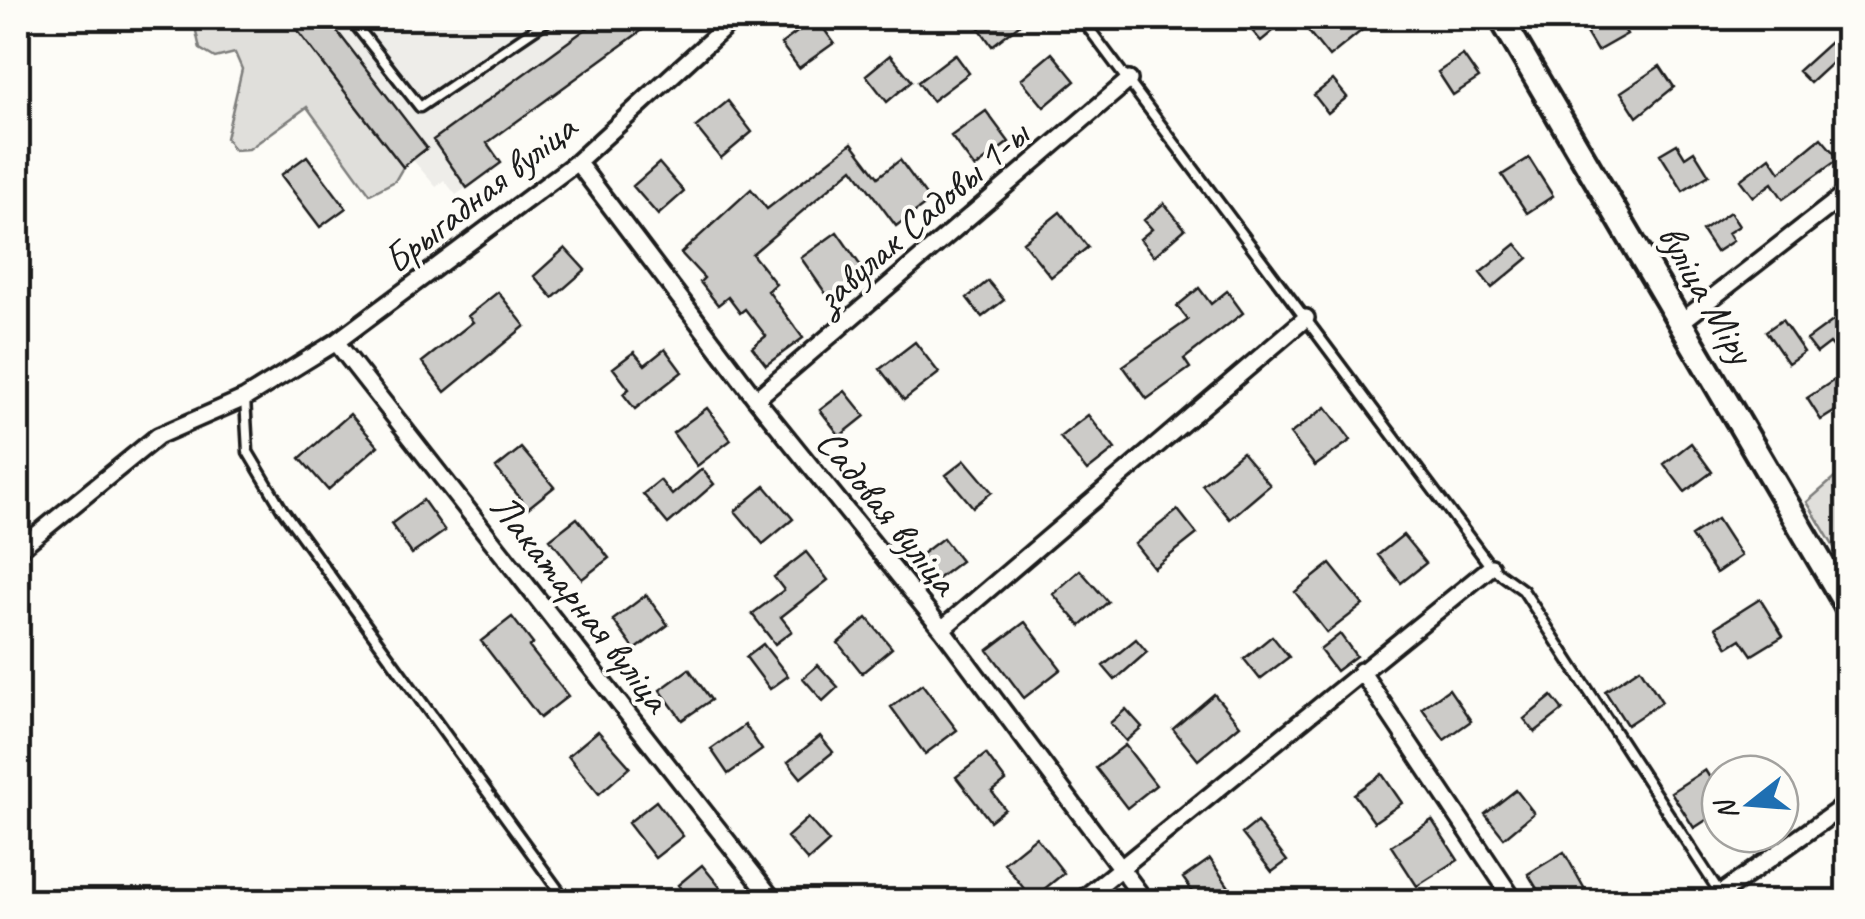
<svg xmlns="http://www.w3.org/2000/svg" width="1865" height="919" viewBox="0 0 1865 919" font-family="Caveat,sans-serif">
<rect width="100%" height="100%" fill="#fdfcf7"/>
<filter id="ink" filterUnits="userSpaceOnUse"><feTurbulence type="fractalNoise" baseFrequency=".01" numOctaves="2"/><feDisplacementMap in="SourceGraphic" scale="20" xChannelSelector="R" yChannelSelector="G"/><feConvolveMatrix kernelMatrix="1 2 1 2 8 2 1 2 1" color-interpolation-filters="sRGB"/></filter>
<g filter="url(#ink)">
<path fill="#eeede9" d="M288 18H659L487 142 501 163 456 195 444 180 436 187 413 160 403 167Z"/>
<path fill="#e0dfdb" stroke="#7e7e7c" stroke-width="2.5" d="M206 18H288L403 167 395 181 370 194 307 107 249 149 234 150 226 138 242 69 235 53 215 58 200 49 196 31Z
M1847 467V569L1807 502Z"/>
<path fill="#cccbc8" stroke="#1c1c1c" stroke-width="2.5" d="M288 18H327L427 148 403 167Z
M601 18H659L487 143 501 163 467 188 433 140Z
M816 18 834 43 799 68 781 44Z
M972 18H1028L992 46Z
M1241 18H1289L1261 41Z
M1327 18H1377L1329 57 1309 32Z
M1597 18H1617L1627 34 1597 51 1582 26Z
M1839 34 1848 48 1810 83 1798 71Z
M1052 53 1075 81 1044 107 1021 79Z
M955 54 969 73 932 101 918 82Z
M890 55 912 81 887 102 866 75Z
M1463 55 1479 78 1453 95 1438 72Z
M1660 66 1674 87 1637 117 1621 92Z
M1333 80 1347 97 1328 113 1314 95Z
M728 101 752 132 721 158 696 127Z
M986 111 1009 142 975 168 951 136Z
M1821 138 1839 159 1783 199 1772 183 1753 197 1740 180 1770 157 1780 172Z
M852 143 878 177 900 160 930 201 896 226 853 168 752 254 776 284 768 291 803 338 766 365 752 347 766 336 745 309 740 313 728 297 718 305 700 282 704 278 681 253 751 189 767 209Z
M1677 144 1685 157 1694 151 1709 175 1683 191 1660 154Z
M307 156 346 208 320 227 281 175Z
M1529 158 1553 196 1527 213 1502 175Z
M659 163 684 192 658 215 633 186Z
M1164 203 1185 229 1154 256 1140 239 1152 229 1144 220Z
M1060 212 1088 247 1051 277 1023 242Z
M1730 212 1739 226 1728 233 1733 241 1716 252 1702 231Z
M837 232 865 272 829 298 801 258Z
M1516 244 1528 258 1492 288 1480 273Z
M565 248 585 270 553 298 534 276Z
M988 281 1004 300 982 317 967 298Z
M1199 288 1211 304 1227 291 1243 313 1184 359 1190 368 1147 399 1123 366 1188 320 1177 306Z
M498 292 525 326 445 392 422 362 473 322 468 316Z
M1848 310V364L1830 343 1817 353 1807 340Z
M1782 320 1804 352 1788 363 1766 331Z
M915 342 939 373 904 400 880 369Z
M665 349 682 372 635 409 623 394 629 389 613 368 634 352 645 365Z
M1848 371V403L1821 420 1807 398Z
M845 391 865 416 840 436 820 410Z
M1326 407 1351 440 1315 466 1290 434Z
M707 408 731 440 697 466 673 433Z
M350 414 378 446 328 490 300 458Z
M1088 415 1115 449 1087 471 1060 437Z
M1691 443 1712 472 1685 492 1664 464Z
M521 448 554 487 528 508 496 468Z
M1242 452 1270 485 1230 519 1202 485Z
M965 460 992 492 973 507 946 475Z
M702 469 714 484 668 524 643 494 660 480 672 495Z
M765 486 793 519 763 544 735 511Z
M423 500 445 531 412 554 391 524Z
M1178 510 1197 534 1154 568 1135 544Z
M577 518 609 558 582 579 550 539Z
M1717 519 1741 556 1716 573 1691 536Z
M1403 535 1426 563 1401 583 1378 555Z
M943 538 961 561 936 580 918 557Z
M806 552 828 580 781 617 792 631 775 644 752 614 784 590 774 577Z
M1330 564 1363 605 1327 633 1295 592Z
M1080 570 1108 602 1081 626 1053 594Z
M646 595 668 625 635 650 613 620Z
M1760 599 1783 636 1752 655 1741 639 1728 647 1716 627Z
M512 617 533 644 529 647 568 696 540 718 481 641Z
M867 618 892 648 862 673 838 643Z
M1025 622 1061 669 1024 698 988 650Z
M1340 634 1356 656 1336 671 1320 650Z
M1272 636 1289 657 1260 679 1244 659Z
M1136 639 1147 652 1115 680 1103 666Z
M763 644 788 676 770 689 746 657Z
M818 665 838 687 823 701 803 678Z
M1640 668 1662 702 1627 725 1605 691Z
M689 669 711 700 682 720 660 690Z
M922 684 957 730 925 754 891 707Z
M1449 689 1471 721 1444 740 1422 708Z
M1214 694 1240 725 1198 760 1173 729Z
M1552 696 1563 710 1535 732 1524 719Z
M1126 709 1142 727 1126 741 1110 723Z
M745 725 762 750 728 774 711 749Z
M598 731 630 767 599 794 568 756Z
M820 736 833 752 801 778 788 762Z
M1125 745 1156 785 1127 808 1096 768Z
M986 754 1006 781 992 792 1005 809 990 821 956 777Z
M1705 770 1720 794V811L1694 828 1671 792Z
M1382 774 1402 803 1374 822 1354 794Z
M1516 790 1534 813 1504 838 1485 814Z
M656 801 683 836 655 858 628 823Z
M808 818 829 842 808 861 787 837Z
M1432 820 1458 860 1417 886 1391 846Z
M1257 822 1287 861 1272 872 1242 834Z
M1036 837 1064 873 1032 899 1004 863Z
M1564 852 1592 902H1545L1528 874Z
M1210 859 1239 902H1200L1183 878Z
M702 865 732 902H691L678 885Z"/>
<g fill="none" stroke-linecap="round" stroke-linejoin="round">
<defs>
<path id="lane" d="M350 18 420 107 551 18
M1081 18 1491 567 1523 590 1720 893
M245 398 248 452 282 509 567 902"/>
<path id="street" d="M577 162 756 399 942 629 1146 902
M1681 322 1848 192
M336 342 775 902
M756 399 1129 80
M18 550 158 436 245 398 336 342 577 162 735 18
M942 629 1306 318
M1361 671 1515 902
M1079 902 1491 567
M1709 902 1848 803"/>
<path id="secondary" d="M1501 18 1848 608"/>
</defs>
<use href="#lane" stroke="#1c1c1c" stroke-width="15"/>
<use href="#street" stroke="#1c1c1c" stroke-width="22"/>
<use href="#secondary" stroke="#1c1c1c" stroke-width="30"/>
<use href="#lane" stroke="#fdfcf7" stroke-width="8"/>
<use href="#street" stroke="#fdfcf7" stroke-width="15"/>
<use href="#secondary" stroke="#fdfcf7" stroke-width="22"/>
</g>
</g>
<g text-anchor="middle" stroke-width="8" stroke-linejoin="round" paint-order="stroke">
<g font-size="40" fill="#1c1c1c" stroke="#fdfcf7">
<text transform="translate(479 193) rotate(-38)" y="14">Брыгадная вуліца</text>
<text transform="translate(921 215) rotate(-41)" y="14">завулак Садовы 1-ы</text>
<text transform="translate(1707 293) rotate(60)" y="14">вуліца Міру</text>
<text transform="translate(888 511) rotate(51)" y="14">Садовая вуліца</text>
<text transform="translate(581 602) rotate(52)" y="14">Лакатарная вуліца</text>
</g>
</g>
<rect width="1865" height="919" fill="none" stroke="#fdfcf7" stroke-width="60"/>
<rect x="30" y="30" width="1805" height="859" fill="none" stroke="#1c1c1c" stroke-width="4" filter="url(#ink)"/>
<g transform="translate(1750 804) rotate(253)"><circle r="48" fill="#fdfcf7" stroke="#a3a29f" stroke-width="2.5"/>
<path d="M0-8L18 38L0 25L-18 38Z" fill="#1f6fb2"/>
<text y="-15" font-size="28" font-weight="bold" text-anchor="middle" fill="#1c1c1c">N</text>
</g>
</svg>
